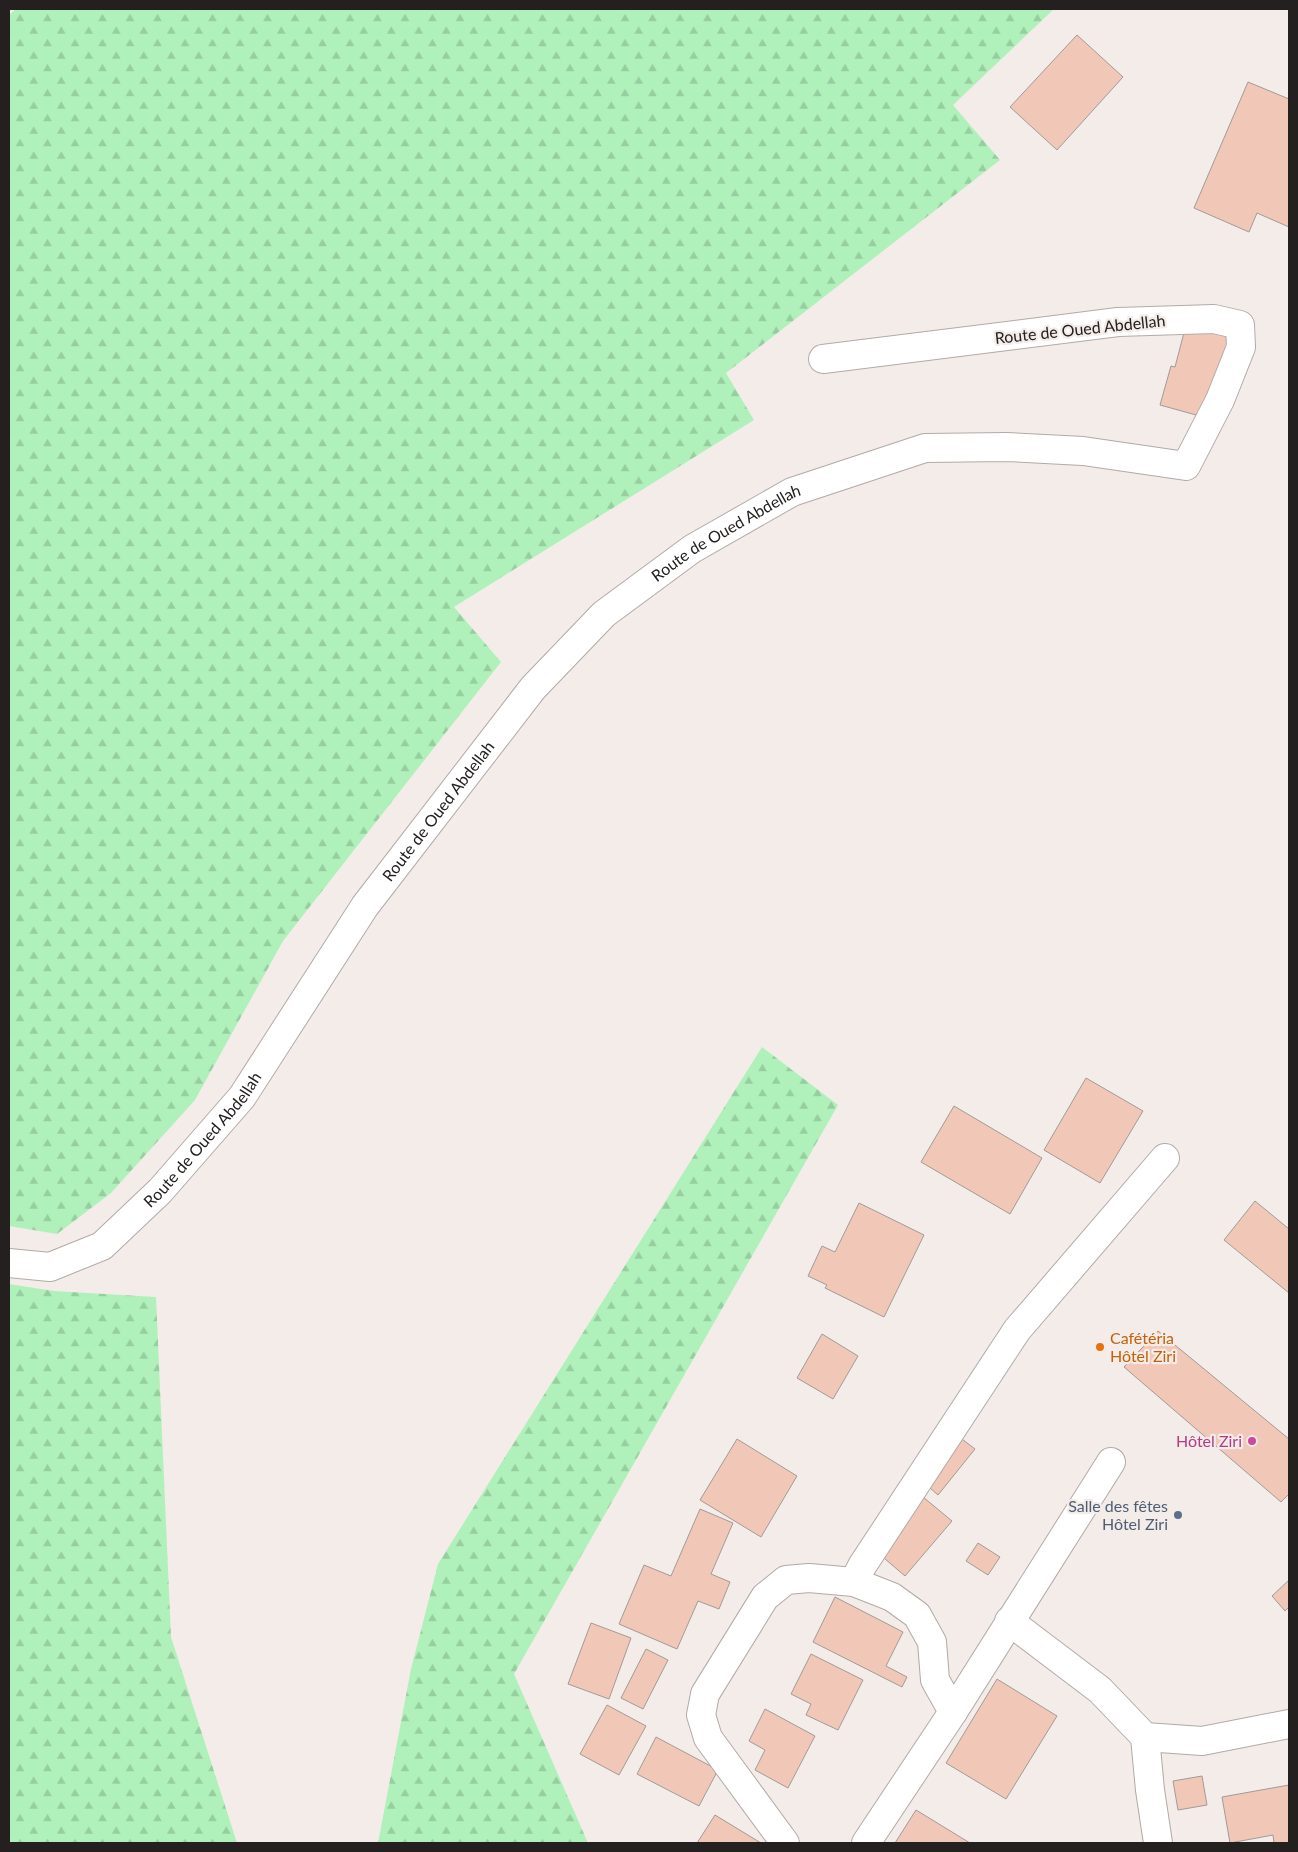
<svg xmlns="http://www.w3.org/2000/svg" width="1298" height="1852" viewBox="0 0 1298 1852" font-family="Lato,sans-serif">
<defs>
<pattern id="forest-firs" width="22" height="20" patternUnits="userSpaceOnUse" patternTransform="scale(1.25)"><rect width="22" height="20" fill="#b0f1bb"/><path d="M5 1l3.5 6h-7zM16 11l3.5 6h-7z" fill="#97cea0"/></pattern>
</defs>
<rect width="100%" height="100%" fill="#f4ece9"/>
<path fill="url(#forest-firs)" d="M16 9H1054L953 105 1000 160 726 373 754 420 454 607 501 662 283 941 195 1100 111 1193 57 1234 9 1226V15Z
M762 1047 838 1105 514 1674 588 1843H378L411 1669 438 1564Z
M9 1284 54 1291 156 1297 171 1637 237 1843H9Z"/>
<path fill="#f1c8b8" stroke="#a19a97" d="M1077 35 1123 77 1057 150 1010 107Z
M1248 82 1289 99V227L1257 213 1249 232 1194 208Z
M1186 325 1229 337 1207 418 1160 405 1171 366 1175 367Z
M1086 1078 1143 1111 1100 1183 1044 1150Z
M954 1106 1042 1158 1010 1214 921 1162Z
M1255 1201 1289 1229V1293L1224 1240Z
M859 1203 924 1235 884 1317 825 1288 827 1285 808 1276 822 1246 835 1252Z
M1158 1331 1289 1439V1494L1281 1502 1124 1367Z
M822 1334 858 1356 833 1399 797 1378Z
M958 1436 975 1449 938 1495 922 1481Z
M737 1439 797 1476 761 1537 700 1500Z
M911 1487 952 1521 905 1576 864 1541Z
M700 1509 733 1523 711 1574 730 1582 719 1609 698 1601 677 1649 619 1624 644 1565 671 1576Z
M978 1543 1000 1557 988 1575 966 1561Z
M1289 1580V1607L1285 1611 1272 1596Z
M835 1597 903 1632 886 1666 907 1677 902 1687 813 1642Z
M591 1623 631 1638 609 1699 568 1684Z
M646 1649 668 1660 643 1709 621 1698Z
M811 1654 863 1680 838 1730 806 1715 811 1704 791 1694Z
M997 1679 1057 1716 1006 1799 946 1763Z
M607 1705 646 1726 619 1775 580 1754Z
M765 1709 815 1736 788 1788 755 1770 765 1750 749 1741Z
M656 1737 718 1770 699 1806 637 1774Z
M1202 1776 1207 1805 1178 1810 1173 1781Z
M1289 1785V1843H1274L1273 1835 1230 1843 1222 1797Z
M916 1810 970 1843H895Z
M715 1815 761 1843H697Z"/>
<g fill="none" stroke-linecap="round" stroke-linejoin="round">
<defs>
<g id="minor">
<path id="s1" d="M9 1263 50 1267 102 1246 160 1191 242 1097 365 906 533 688 604 614 692 549 792 492 925 448 1007 447 1083 451 1186 466 1220 400 1241 347 1240 325 1214 319 1118 322 823 359"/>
<path d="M854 1582 892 1597 917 1615 932 1642 935 1680 953 1712"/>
<path d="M1009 1621 1100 1690 1145 1737 1150 1790 1158 1843"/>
<path d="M1145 1737 1202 1741 1289 1724"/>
<path d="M785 1843 708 1738 701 1715 705 1694 765 1597 786 1580 809 1578 854 1582 862 1566 1017 1330 1165 1158"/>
<path d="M866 1843 953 1712 1111 1462"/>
</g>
</defs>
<use href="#minor" stroke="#b2aaa7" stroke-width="30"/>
<use href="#minor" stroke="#fff" stroke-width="28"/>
</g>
<circle fill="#e8710a" stroke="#f4ece9" stroke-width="2" cx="1100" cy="1347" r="5"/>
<circle fill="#d1479c" stroke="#f4ece9" stroke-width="2" cx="1252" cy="1441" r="5"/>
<circle fill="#5c6f8a" stroke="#f4ece9" stroke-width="2" cx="1178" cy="1515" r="5"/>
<g text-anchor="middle" stroke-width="4.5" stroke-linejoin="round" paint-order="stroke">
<g font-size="16" fill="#23201f" stroke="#f4ece9">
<text transform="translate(1080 329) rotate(-6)" y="6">Route de Oued Abdellah</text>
<text dy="6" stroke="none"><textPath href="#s1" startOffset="1054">Route de Oued Abdellah</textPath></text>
<text dy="6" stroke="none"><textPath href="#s1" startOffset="649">Route de Oued Abdellah</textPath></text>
<text dy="6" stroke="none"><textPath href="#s1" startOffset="244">Route de Oued Abdellah</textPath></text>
</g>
<g font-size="16" fill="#c56008" stroke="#f4ece9" text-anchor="start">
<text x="1110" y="1344">Cafétéria<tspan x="1110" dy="18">Hôtel Ziri</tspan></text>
</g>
<g font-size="16" fill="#b23c85" stroke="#f4ece9" text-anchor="end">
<text x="1242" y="1447">Hôtel Ziri</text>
</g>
<g font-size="16" fill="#4e5e75" stroke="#f4ece9" text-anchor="end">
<text x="1168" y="1512">Salle des fêtes<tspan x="1168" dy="18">Hôtel Ziri</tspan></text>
</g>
</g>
<rect width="1298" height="1852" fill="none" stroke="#23201f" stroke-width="20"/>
</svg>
